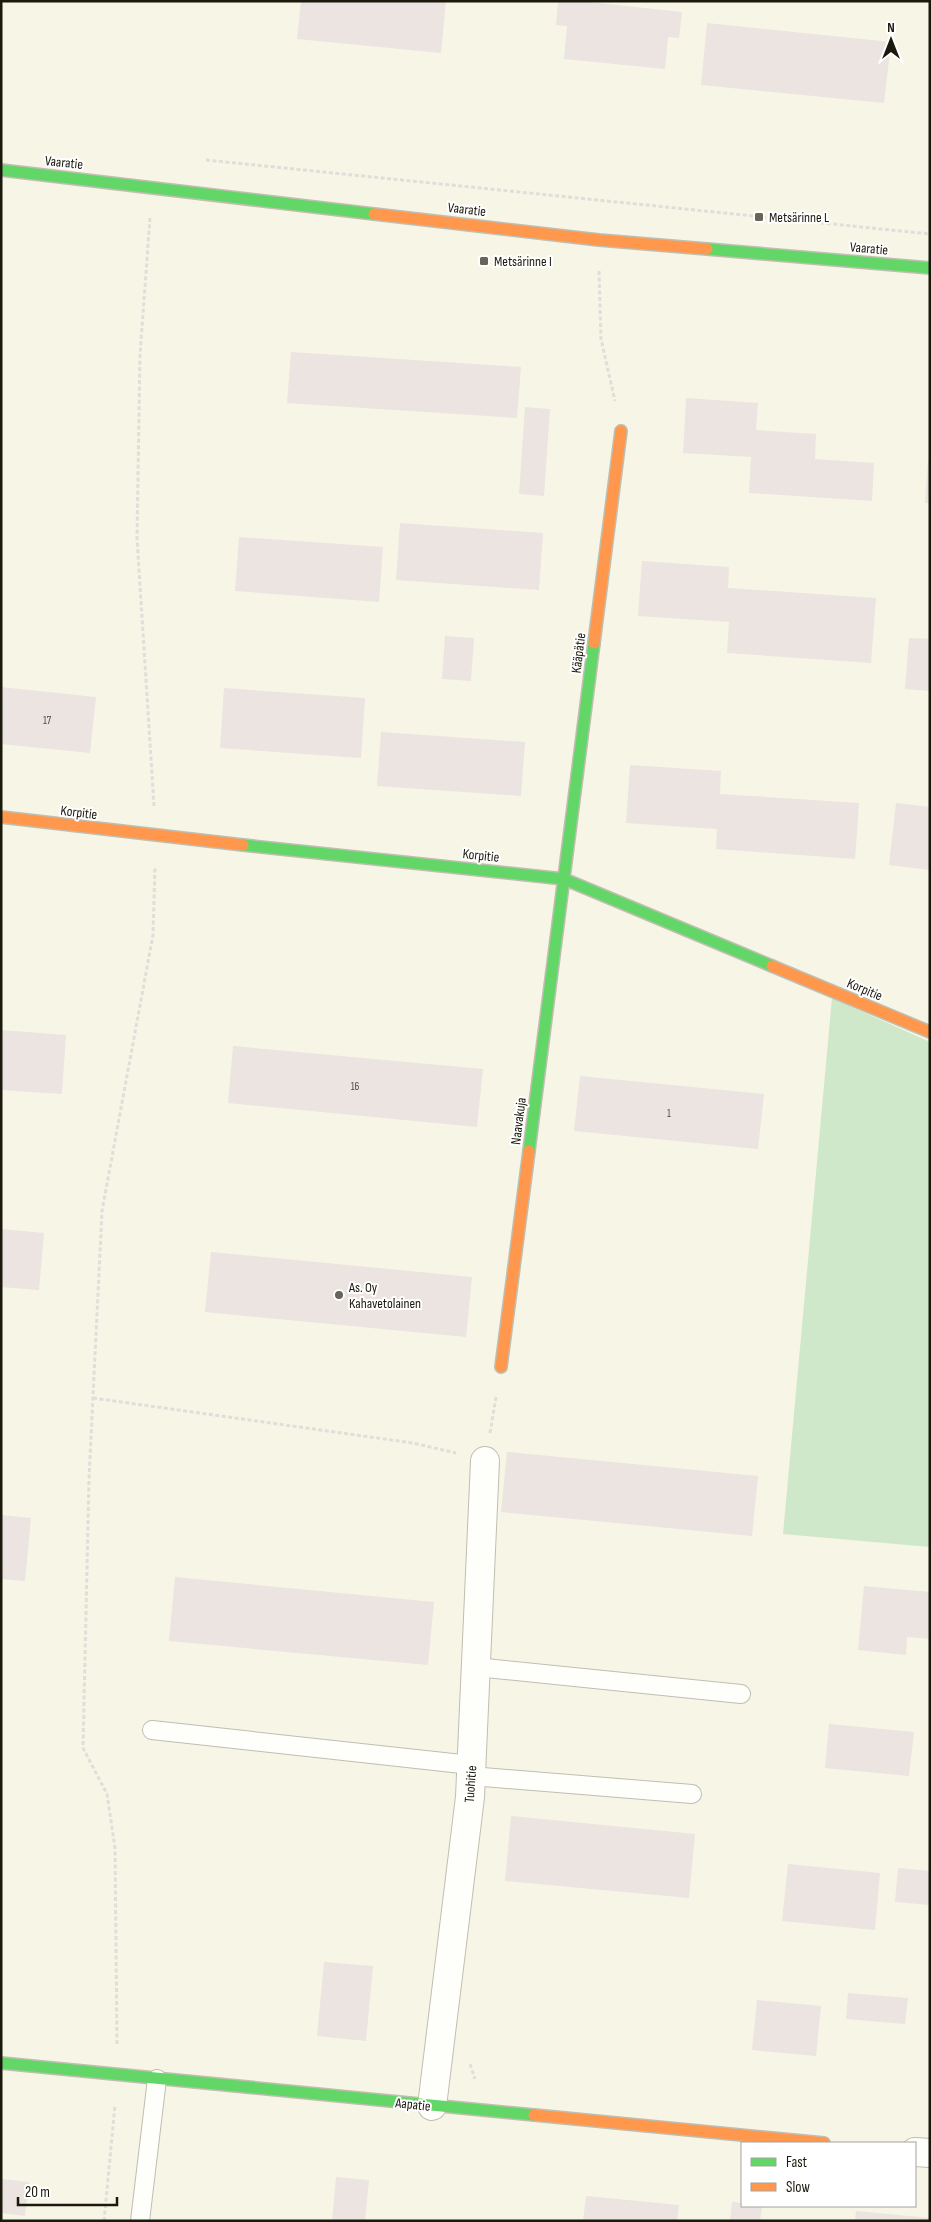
<svg xmlns="http://www.w3.org/2000/svg" width="931" height="2222" viewBox="0 0 931 2222" font-family="'Sofia Sans Condensed',sans-serif">
<rect width="100%" height="100%" fill="#f7f5e6"/>
<path fill="#cfe8c9" d="M832 998 930 1042V1547L783 1534Z"/>
<path fill="#ebe4e1" d="M301 1H446L441 53 297 39Z
M558 1H580L682 12 679 38 668 37 665 69 564 59 567 26 556 25Z
M707 23 891 42 884 103 701 85Z
M291 352 521 367 517 418 287 403Z
M686 398 758 403 756 430 816 434 815 459 874 463 872 501 749 493 751 457 683 453Z
M525 407 550 409 544 496 519 494Z
M928 459H930V503H925Z
M400 523 543 533 539 590 396 580Z
M239 537 383 547 379 602 235 591Z
M642 561 729 567 728 588 876 598 871 663 727 653 729 622 638 616Z
M445 636 474 638 471 681 442 679Z
M909 638 930 639V691L905 689Z
M1 687 96 697 90 753 1 744Z
M224 688 365 698 361 758 220 748Z
M381 732 525 742 521 796 377 786Z
M630 765 721 771 720 794 859 803 855 859 716 849 717 829 626 823Z
M896 803 930 807V870L889 865Z
M1 1030 66 1035 62 1094 1 1090Z
M233 1046 483 1069 477 1127 228 1103Z
M580 1076 764 1094 758 1149 574 1131Z
M1 1229 44 1233 39 1290 1 1287Z
M211 1252 472 1277 466 1337 205 1312Z
M507 1452 758 1476 752 1536 501 1512Z
M1 1515 31 1518 25 1581 1 1579Z
M175 1577 434 1602 428 1665 169 1641Z
M864 1586 930 1592V1639L907 1637 906 1655 858 1650Z
M829 1724 914 1732 909 1776 825 1768Z
M511 1816 695 1834 689 1898 505 1881Z
M788 1864 880 1873 875 1930 782 1921Z
M898 1868 930 1871V1905L895 1902Z
M324 1962 373 1966 366 2041 317 2036Z
M848 1993 908 1998 905 2024 846 2019Z
M757 2000 821 2006 816 2056 752 2050Z
M336 2177 369 2180 365 2221H332Z
M1 2179 29 2182 25 2216 1 2213Z
M586 2196 679 2205 677 2221H583Z
M732 2202 742 2203V2206H762L760 2221H730Z
M856 2211 930 2218V2221H855Z"/>
<g fill="none" stroke-linecap="round" stroke-linejoin="round">
<defs>
<path id="lane" d="M476 1667 741 1694
M152 1730 471 1765
M471 1776 692 1794
M140 2221 157 2079"/>
<path id="street" d="M432 2106 470 1797 485 1461
M915 2152 930 2153"/>
<path id="fast" d="M1 170 374 214
M707 249 930 268
M243 845 564 879 772 966
M529 1151 594 643
M1 2063 534 2115"/>
<path id="slow" d="M374 214 599 240 707 249
M594 643 621 431
M1 817 243 845
M772 966 930 1032
M501 1367 529 1151
M534 2115 824 2143"/>
</defs>
<use href="#lane" stroke="#c0beb1" stroke-width="20"/>
<use href="#street" stroke="#c0beb1" stroke-width="30"/>
<use href="#fast" stroke="#c0beb1" stroke-width="14"/>
<use href="#slow" stroke="#c0beb1" stroke-width="14"/>
<path stroke="#dfdfda" stroke-width="3" stroke-dasharray="4 2.5" stroke-linecap="butt" d="M206 160 930 234
M150 218 140 355 137 538 154 806
M599 271 601 339 615 401
M93 1398 413 1443 456 1453
M490 1433 496 1397
M117 2044 115 1848 107 1794 83 1748 89 1479 102 1211 153 935 155 867
M470 2064 475 2079
M104 2221 115 2105"/>
<use href="#lane" stroke="#fefefb" stroke-width="18"/>
<use href="#street" stroke="#fefefb" stroke-width="28"/>
<use href="#fast" stroke="#63d668" stroke-width="11"/>
<use href="#slow" stroke="#ff974d" stroke-width="11"/>
</g>
<g fill="#686558" stroke="#fff" stroke-width="2">
<rect x="754" y="212" width="10" height="10" rx="2.5"/>
<rect x="479" y="256" width="10" height="10" rx="2.5"/>
<circle cx="339" cy="1295" r="5"/>
</g>
<g text-anchor="middle" stroke-width="4" stroke-linejoin="round" paint-order="stroke">
<g font-size="11" fill="#504c42">
<text x="47" y="724">17</text>
<text x="355" y="1090">16</text>
<text x="669" y="1117">1</text>
</g>
<g font-size="14" fill="#1b180c" stroke="#fff">
<text transform="translate(64 162) rotate(6)" y="5">Vaaratie</text>
<text transform="translate(467 209) rotate(7)" y="5">Vaaratie</text>
<text transform="translate(869 248) rotate(5)" y="5">Vaaratie</text>
<text transform="translate(578 653) rotate(-83)" y="5">Kääpätie</text>
<text transform="translate(79 812) rotate(7)" y="5">Korpitie</text>
<text transform="translate(481 855) rotate(6)" y="5">Korpitie</text>
<text transform="translate(865 989) rotate(23)" y="5">Korpitie</text>
<text transform="translate(518 1121) rotate(-83)" y="5">Naavakuja</text>
<text transform="translate(470 1784) rotate(-86)" y="5">Tuohitie</text>
<text transform="translate(413 2104) rotate(6)" y="5">Aapatie</text>
</g>
<g font-size="14" fill="#1b180c" stroke="#fff" text-anchor="start">
<text x="769" y="222">Metsärinne L</text>
<text x="494" y="266">Metsärinne I</text>
<text x="349" y="1292">As. Oy<tspan x="349" dy="16">Kahavetolainen</tspan></text>
</g>
</g>
<rect width="931" height="2222" fill="none" stroke="#1b180c" stroke-width="5"/>
<rect x="741" y="2142" width="175" height="65" fill="#ffffff" stroke="#a4a39e"/>
<rect x="751" y="2158" width="25" height="8" fill="#63d668" stroke="#a4a39e"/>
<text x="786" y="2167" font-size="15" fill="#1b180c">Fast</text>
<rect x="751" y="2183" width="25" height="8" fill="#ff974d" stroke="#a4a39e"/>
<text x="786" y="2192" font-size="15" fill="#1b180c">Slow</text>
<g transform="translate(891 40)" stroke="#ffffff" stroke-width="4" paint-order="stroke">
<path d="M0-4L9 19L0 12L-9 19Z" fill="#1b180c"/>
<text y="-8" font-size="14" font-weight="bold" text-anchor="middle" fill="#1b180c">N</text>
</g>
<path d="M18 2197v8h99v-8" fill="none" stroke="#1b180c" stroke-width="2.5"/>
<text x="25" y="2197" font-size="15" fill="#1b180c" stroke="#ffffff" stroke-width="4" paint-order="stroke">20 m</text>
</svg>
